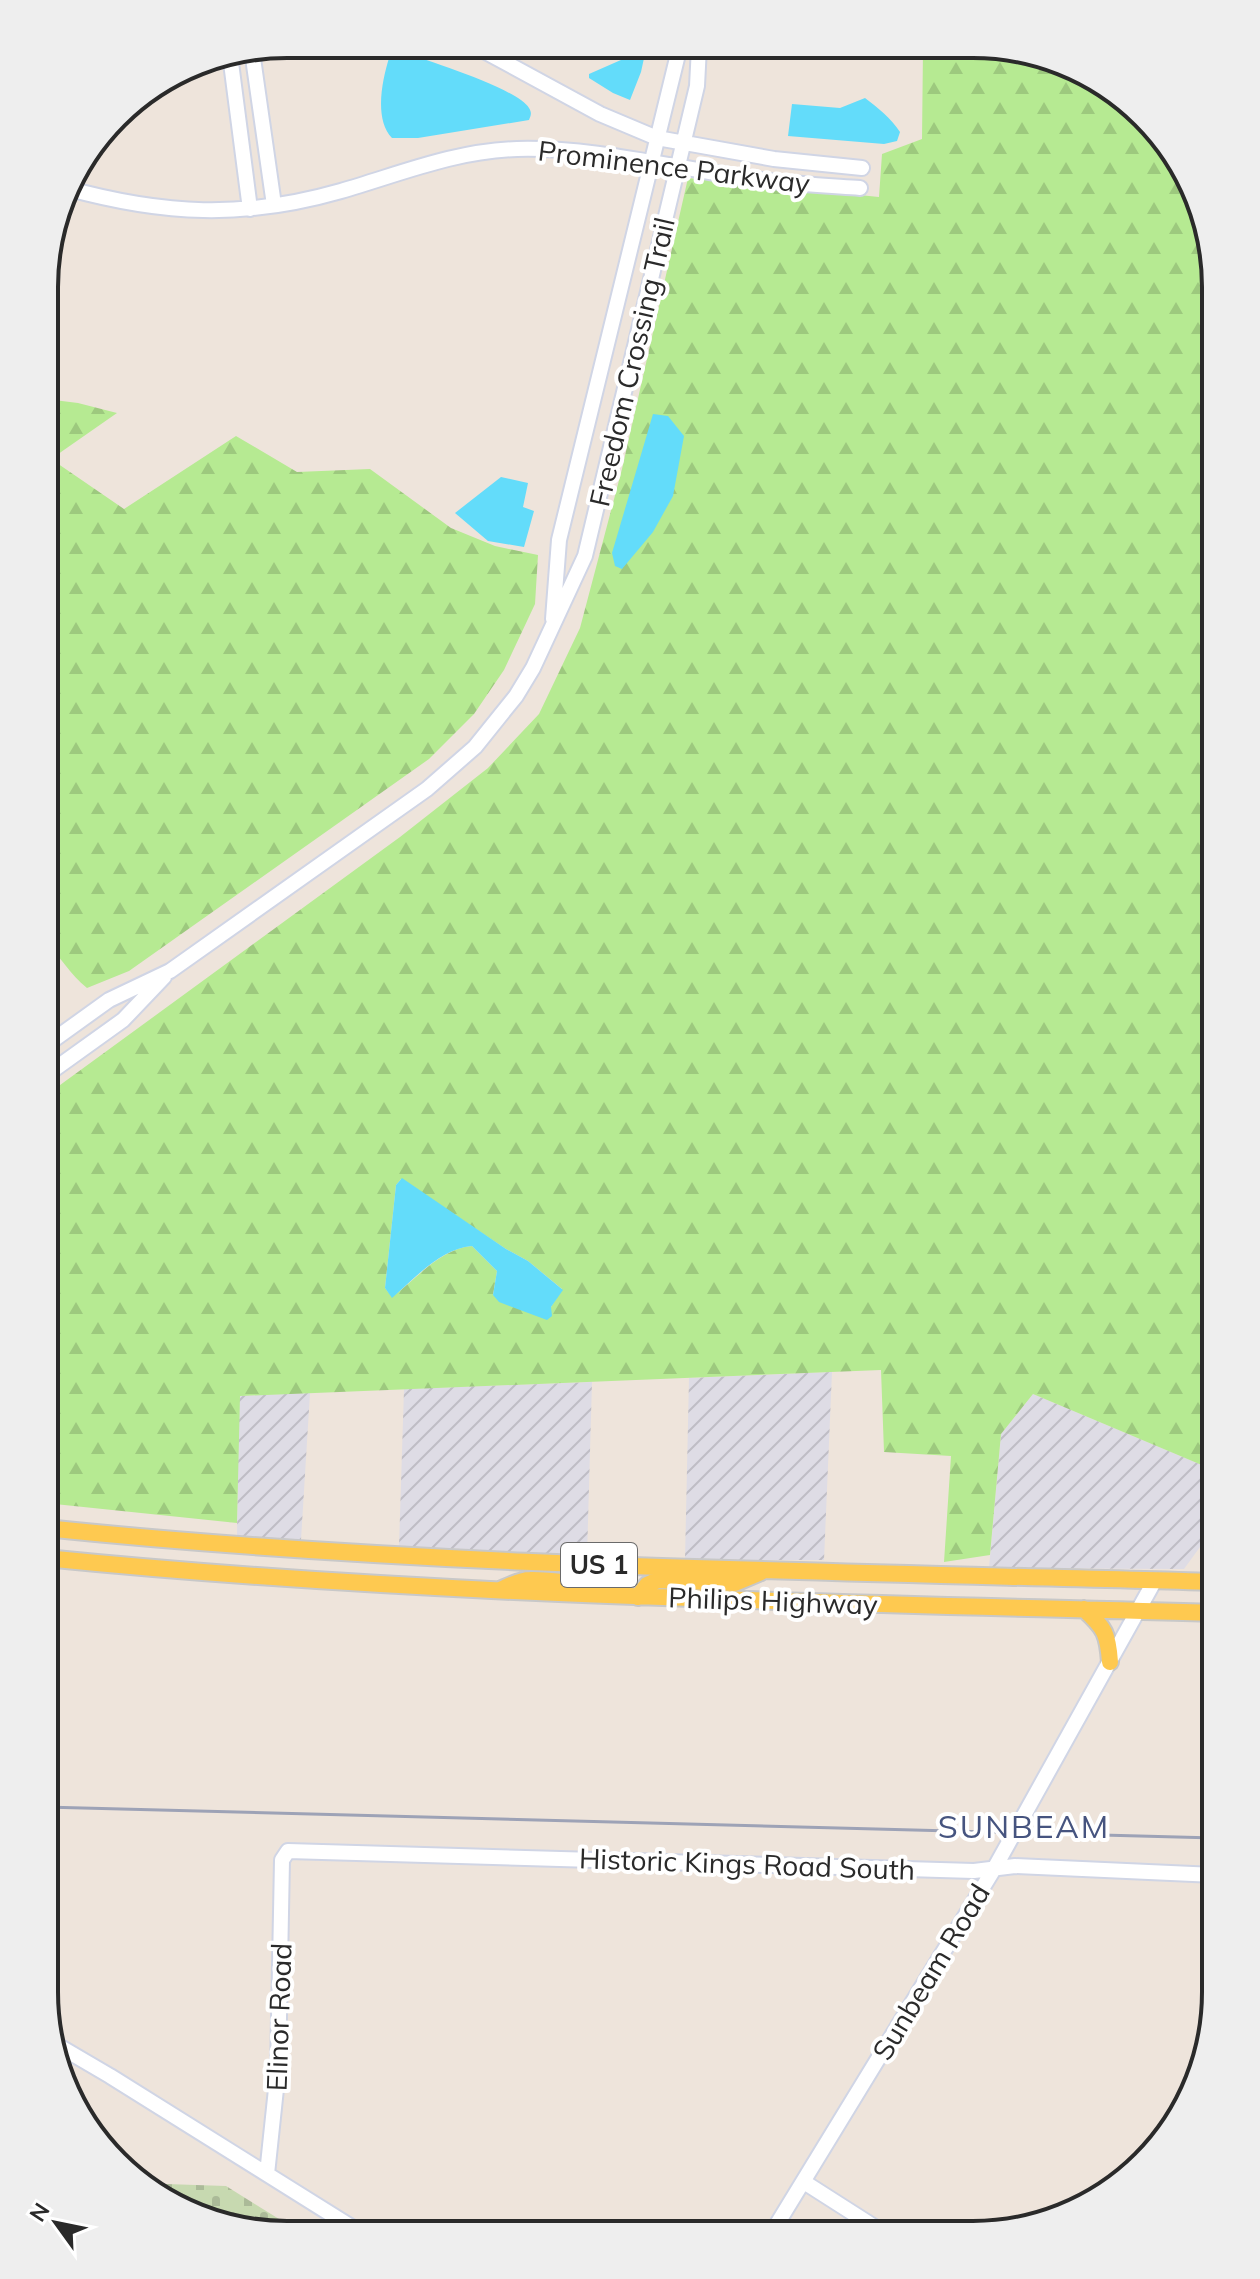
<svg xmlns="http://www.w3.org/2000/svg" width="1260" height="2279" viewBox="0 0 1260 2279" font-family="Mulish,sans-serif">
<defs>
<pattern id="industrial-furrows" width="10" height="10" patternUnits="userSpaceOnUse" patternTransform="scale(2)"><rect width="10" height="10" fill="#dedce5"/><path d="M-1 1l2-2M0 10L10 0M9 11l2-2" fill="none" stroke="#bfbdc5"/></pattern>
<pattern id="forest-firs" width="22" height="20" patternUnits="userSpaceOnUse" patternTransform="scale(2)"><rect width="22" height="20" fill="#b6ea92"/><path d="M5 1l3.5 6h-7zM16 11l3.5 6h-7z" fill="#9dc97e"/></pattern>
<pattern id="cemetery-stones" width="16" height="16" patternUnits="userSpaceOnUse" patternTransform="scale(2)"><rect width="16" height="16" fill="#c7d9b0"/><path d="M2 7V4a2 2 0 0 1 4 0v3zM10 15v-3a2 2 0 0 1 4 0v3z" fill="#abba98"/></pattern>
</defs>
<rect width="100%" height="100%" fill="#eee4db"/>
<path fill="url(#industrial-furrows)" d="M832 1372 824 1560H685L689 1378Z
M592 1382 587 1557 399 1547 404 1389Z
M310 1393 301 1540 237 1536 239 1396Z
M1033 1394 1216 1471V1525L1184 1569 989 1568 1001 1434Z"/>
<path fill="url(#forest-firs)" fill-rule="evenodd" d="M923 48 1020 49 1133 104 1203 208 1216 287V1471L1033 1394 1001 1434 990 1555 944 1562 951 1456 884 1452 881 1370 240 1396 237 1523 45 1503V1096L400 837 488 768 539 714 580 628 622 469 688 178 879 197 882 154 922 139ZM401 1179 506 1249 528 1261 562 1289 551 1307 493 1295 497 1271 472 1246C439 1249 417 1279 392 1297L385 1288 396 1185Z
M46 399 78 403 117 413 51 459 124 509 236 436 297 472 370 469 451 528 495 546 538 555 535 604 504 670 474 714 429 759 129 971 87 988C70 975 61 956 45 943Z"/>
<path fill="url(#cemetery-stones)" d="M166 2184 226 2186 279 2219V2233C245 2233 195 2220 166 2201Z"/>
<path fill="#63dcfa" d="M646 49 641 72 630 100 613 93 589 78V74Z
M399 51C423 59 517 88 529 108 532 113 531 115 529 120L418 138H392C374 119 382 81 389 58Z
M865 98C878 108 891 118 900 132L897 141 884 144 788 136 792 104 840 108Z
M653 414 668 416 684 436 673 496 653 532 622 569 615 566 612 553Z
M501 477 528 483 523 507 534 511 524 547 488 541 455 513Z
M402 1178 506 1249 528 1261 563 1290 551 1307 552 1316 547 1320 499 1302 493 1295 497 1271 472 1246C440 1249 415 1278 392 1298L385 1288 396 1185Z"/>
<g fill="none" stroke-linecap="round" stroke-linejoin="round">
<defs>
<path id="minor" d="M473 45 600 114 657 138 774 159 862 168
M252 51 274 205
M230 55 250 209
M66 188C164 215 243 219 341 191 400 174 454 151 517 149 590 147 661 165 733 176 775 183 817 185 860 188
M553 619 559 540 680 46
M45 1046 109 1000 170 971 427 789 475 747 516 696 533 668 585 556 697 86 699 47
M45 1076 123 1020 164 977
M52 2042 110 2076 361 2233
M267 2174 278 2070 282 1860 288 1851 974 1871 1015 1866 1215 1875
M804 2182 887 2235
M771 2234 994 1869 1155 1580"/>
<path id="major" d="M45 1528C434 1568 825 1571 1216 1582
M45 1558C434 1597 825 1602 1216 1613
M500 1590C509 1586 520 1580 530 1580 564 1579 606 1595 632 1567
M638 1597 647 1585 658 1580 735 1583 761 1572
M1084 1609C1105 1628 1108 1634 1110 1662"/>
</defs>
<use href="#minor" stroke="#d0d5e5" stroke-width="18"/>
<use href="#major" stroke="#c8c8c8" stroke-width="20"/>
<use href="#minor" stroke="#fff" stroke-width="14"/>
<use href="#major" stroke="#fec950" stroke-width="16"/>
<path stroke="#9da2b6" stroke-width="3" d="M44 1807 1215 1838"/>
</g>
<g text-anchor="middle" stroke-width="8" stroke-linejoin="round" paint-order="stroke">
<rect fill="#fff" stroke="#6a6a6a" stroke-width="2" x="561" y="1543" width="76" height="44" rx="6"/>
<g font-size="26" font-weight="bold" fill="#2a2a2a">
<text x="599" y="1574">US 1</text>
</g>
<g font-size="28" fill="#2a2a2a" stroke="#fff">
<text transform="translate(674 167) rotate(7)" y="10">Prominence Parkway</text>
<text transform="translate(632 362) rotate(-77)" y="10">Freedom Crossing Trail</text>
<text transform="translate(773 1601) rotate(2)" y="10">Philips Highway</text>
<text transform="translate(747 1864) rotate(2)" y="10">Historic Kings Road South</text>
<text transform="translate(931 1972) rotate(-59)" y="10">Sunbeam Road</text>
<text transform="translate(279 2017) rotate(-88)" y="10">Elinor Road</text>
</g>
<g font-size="32" letter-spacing="2" fill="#46547f" stroke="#fff">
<text x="1024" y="1838">SUNBEAM</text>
</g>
</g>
<path d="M0 0H1260V2279H0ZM287 58H973A229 229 0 0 1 1202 287V1992A229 229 0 0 1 973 2221H287A229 229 0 0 1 58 1992V287A229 229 0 0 1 287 58Z" fill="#eee" fill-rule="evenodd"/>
<path fill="none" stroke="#2a2a2a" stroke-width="4" d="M287 58H973A229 229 0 0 1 1202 287V1992A229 229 0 0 1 973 2221H287A229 229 0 0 1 58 1992V287A229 229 0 0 1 287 58Z"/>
<g transform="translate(56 2223) rotate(303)" stroke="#ffffff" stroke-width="6" paint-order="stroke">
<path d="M0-6L14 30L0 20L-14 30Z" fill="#2a2a2a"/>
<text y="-12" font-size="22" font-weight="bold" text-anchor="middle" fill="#2a2a2a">N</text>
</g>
</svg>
